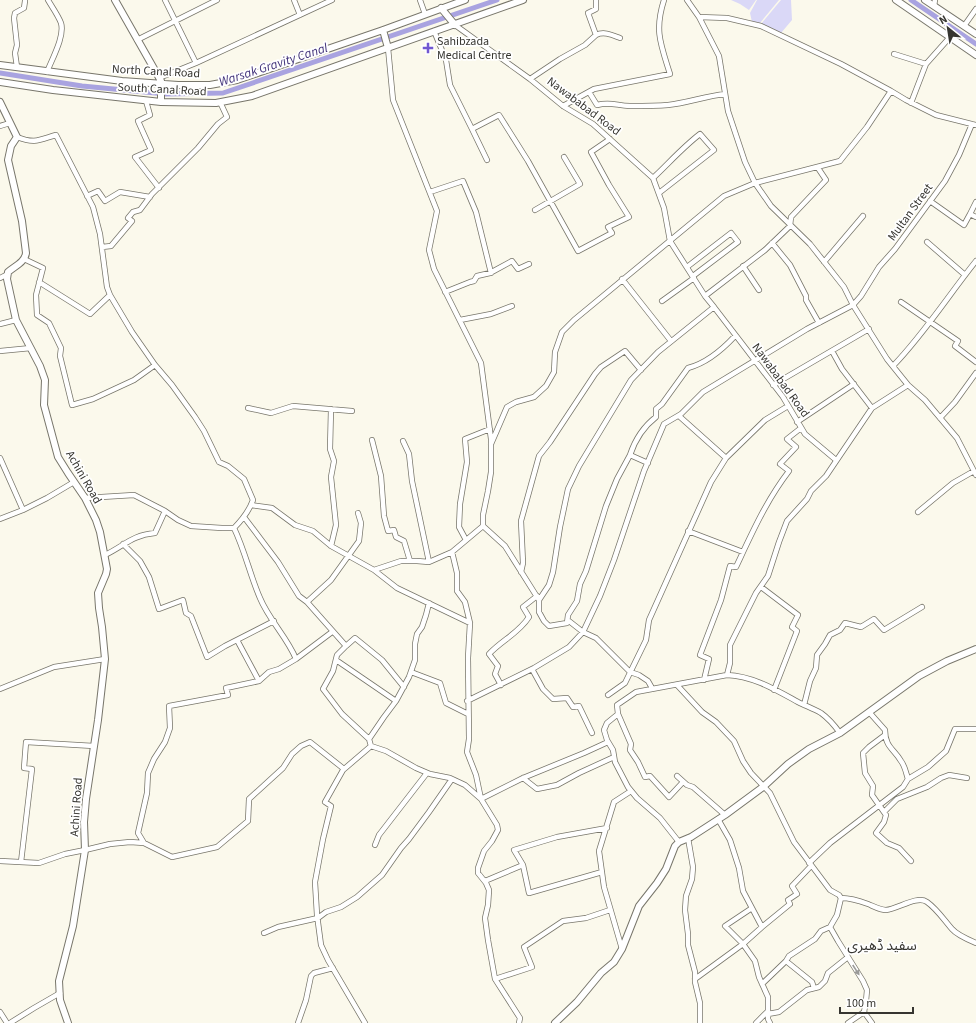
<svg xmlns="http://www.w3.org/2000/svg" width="976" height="1023" viewBox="0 0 976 1023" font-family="'Source Sans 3','Noto Sans Arabic',sans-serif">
<rect width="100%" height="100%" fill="#fbf9ec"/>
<path fill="#dad8f7" d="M731 0H756L749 10 740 4Z
M757 0H779L760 23 752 22 750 13Z
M781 0H791L792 20 781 33 761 24Z"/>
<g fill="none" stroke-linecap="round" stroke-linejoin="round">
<path stroke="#a9a3e0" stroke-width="5" d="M911 0 976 44
M0 73 82 86 166 94 223 93 497 0"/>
<defs>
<path id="street" d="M165 0 196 63
M294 0 300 15
M420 0 425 14
M687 0 699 17
M934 6 935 0
M455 25 530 79 563 106 593 124 653 178 664 208 670 241 705 296 714 307 658 352 631 380 579 466 568 489 560 527 553 572 549 585 539 600V612L544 621 549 626 567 623 569 621 583 632 596 638 630 672 639 675 648 681 652 688
M964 26 976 9
M434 31 446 60 450 85 472 129 499 115 528 161 578 251 612 233 608 227 629 217 609 185 591 152 610 139
M596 35C604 31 612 35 620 38
M137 40 217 0
M388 48 393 100 437 211 429 250 434 269 481 363 491 439V472L488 491 483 515V526L505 546 539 600
M894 54 926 64
M17 67 15 53 17 45 14 18 15 13 24 8 25 1
M47 72C52 59 65 36 61 23 58 15 52 7 48 0
M159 78 196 63 332 0
M530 79 560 59 585 45 596 35 588 13 596 9V0
M891 91 867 127 840 161 755 183 771 206 810 244 844 287 853 305 887 359 908 385 925 400 957 438 976 475
M589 92 597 105C611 101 617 106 630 106 642 106 656 106 668 105 687 103 706 96 725 94
M146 101 150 115 138 121 151 150 135 157 159 188
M911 103 926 64 950 37
M563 106 594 89 670 74C661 45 654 31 664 0
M0 126 10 123
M472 129 487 160
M17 137C35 144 39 140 56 135L93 207 100 234 107 287 110 295 132 332 155 365 172 385 195 417 204 431 219 462 228 466 244 479 253 500C249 511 242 520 234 528H222L191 526 178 520 165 511 134 495 85 498
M653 178C669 163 683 147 700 134L714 150 659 193
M430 192 463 181 476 212 491 273
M87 196 98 191 105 201 120 192 150 197
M930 201 964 225 970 214
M976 202 970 214 976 217
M535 210 580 184 564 157
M927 242 965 275
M772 243 790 265 806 296V300L819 323
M102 247 111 246 132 221 128 218 133 212 140 210 152 194 198 148 218 124 227 117 220 102
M24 259 43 268 36 295 37 315 49 323 61 348 60 356 72 405 93 399 134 380 155 365
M824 262 863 216
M743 266 759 290
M687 267 731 233 738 242 693 276
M0 278 8 274
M622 279 671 341
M39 282 90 314 110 295
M445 292 470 282 474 281 477 276 490 273 512 261 518 269 529 264
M705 296 765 250 790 226 791 217 826 180 818 168
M662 301 694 278
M901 302 958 341 955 346 976 362
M714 307 783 397 805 434 836 460
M460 320 491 314 512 306
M0 324 16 320
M0 351 31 348
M832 351 842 369 872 408
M893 366C924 334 948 296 976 261
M773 385 869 329
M248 408 271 413 293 406 352 411
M679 416 726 458
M940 418 955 402 976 373
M797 422 854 384
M372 440 381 476 384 516 388 531 394 530 396 537 404 541 410 561
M403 441 409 454 412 481 429 562
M491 444 507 407 516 402 534 397 546 386 554 372 555 352 562 332 574 320 724 196 755 183 745 162 728 111 719 56 699 17 727 18 761 26 841 64 891 91 906 100 936 115 976 125
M630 455C635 440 643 427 656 417V409L662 404 688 368C707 363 722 350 735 336
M0 458 23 510 0 519
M251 505 272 508 295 525 313 531 331 546 374 570 401 561H417L429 562 452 552 483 526
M23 510 47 498 74 482
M918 512 953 483 974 471
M244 517 278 562 299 596 307 602 346 646 337 655 333 671 323 689 342 714 369 739 371 746 386 751 416 768 430 774 450 778 465 785 481 799 497 825 498 830 492 841 484 851 478 868V873L486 883 489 890 488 905 485 918 488 940 495 979 520 1018 519 1023
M234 528C245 551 250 575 260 598 269 620 287 637 296 659
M688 531 743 552
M466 540 459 527 460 504 467 462 465 439 490 429
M123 544 140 561 149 577 159 609 183 600 186 613 191 616 207 657 225 646 274 621
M331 546 336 525 331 477 334 461 330 449 331 409
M452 552 457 573V591L465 602 470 623 468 658 469 739 467 752 476 775 481 799 523 778 584 753 608 742
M105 555C124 546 132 535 155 533L165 511
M374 570 397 588 470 623
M521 572 523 563 521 521 539 456 550 442 595 374 601 367 625 351 641 370
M761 587 798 615 792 627 797 631 774 690
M307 602 331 580 359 541 361 523 358 513
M567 623 568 615 577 601 580 584 586 571 606 506 617 479 630 455 648 463
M237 640 259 681
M346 646 355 638 382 660 404 687
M336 660 396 701
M532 669 543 689 553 699 567 698 573 707 579 706 592 733
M411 672 440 683 446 703 468 714
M727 675 730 663V645L756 593 768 576 779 542 787 521 807 499 811 491 826 476 872 408 908 385
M704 680 709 659 700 655 721 600 730 566 736 567C752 533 766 501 789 471L780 464 796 447 787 439 801 428
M501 685 495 674 498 666 489 654C502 640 519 633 529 617L523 607 537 596
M677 685 702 712 716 722 734 741 743 761 751 773 770 793 794 842 830 890 839 895 841 898C850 898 860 901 868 904 873 906 880 910 886 910 898 909 917 895 927 902 937 909 944 920 952 929 957 935 969 940 976 943
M0 689 54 667 105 659
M608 695 625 683 646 640 649 620 711 482 726 458 765 420 788 406
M467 701 534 668 569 647 583 632 600 596 614 560 644 471 664 424 681 414 703 392 807 329 853 305 861 296 879 267 895 249 945 181 959 155 972 124
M804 705 810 681 816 668 817 655 825 644 830 635 840 630 845 623 861 627 874 619 884 630 922 607
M869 712 885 730C885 747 894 749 901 761 905 766 906 773 908 779L928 767 946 751 955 729H976
M618 714 631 744 630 750 638 762 645 777 650 776 669 797 683 782
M885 735 869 747 863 753 865 773 873 786 872 795 886 815 884 822 876 833 887 843 899 848 911 861
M369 739 384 717 396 701 409 677 415 660V644L417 634 422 627 426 615 429 603
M677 776 687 785 693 787 725 815
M523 778 537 789 557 785 579 773 614 757
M884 812 897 799 927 787 941 778 949 775 967 778
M718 819 730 840 739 868 743 891 762 927
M688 838 693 867 692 879 686 896 685 910 688 934V945L695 972V982L700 1003V1023
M679 842 660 818 637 798 628 787 615 762 613 750 607 740 604 730 607 723 618 714 617 705 636 692 727 675C753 676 776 690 798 702 806 706 814 709 821 713 828 718 835 726 840 733
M144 843 138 833 147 793 148 773 154 759 165 742 170 728 169 706 228 695 226 688 259 681 269 672 279 669 296 659 332 632
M375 845 379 835 427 773
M0 861 39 863 65 854 85 850 110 844 130 842 144 843 172 857 217 847 248 821 249 799 283 768 292 754 301 746 310 742 344 769
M21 862 32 769 24 768 26 742 94 746
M809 863 830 843 903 787 908 779
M523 865 529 893 602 872
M485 881 523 865 514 850 557 837 607 828
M841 898 837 915 830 927 838 941 863 981 867 990 866 1001 864 1012 872 1023
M264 933 278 927 318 918 326 912 341 907 357 897 382 875 401 848 409 839 429 812 452 779
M622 949 604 887 599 851 614 802 631 791
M495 979 532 967 524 947 563 921 586 918 610 910
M695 979 743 944 725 926 752 908
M762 984 786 961
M814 988 812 982 786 961 789 956 815 939 821 931 830 927
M0 1012 7 1023
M768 1014 779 1012 807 990 819 987 825 981 828 973 848 957
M10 1023 34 1008 60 993
M298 1023 306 1000 311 976 314 973 333 968
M365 1023 328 960 321 945 317 915 315 882 323 839 331 806 325 802 343 770 371 746
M756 1023 768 1011
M770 1023 768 1019V997L759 977 755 961 743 944 762 927 790 904 788 900 797 894 792 886 811 866
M848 1023 864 1012"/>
<path id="secondary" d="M115 0 161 81V102
M896 0 976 55
M925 0 976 34
M441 8 455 25
M383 30 388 48
M0 65 122 81 178 85H210L237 80 383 30 465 0
M0 82 53 90 161 102 216 103 252 96 523 0
M0 102 17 137 11 146 8 160 22 221 26 253C25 262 15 266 8 272L7 279 16 320 40 366 45 380 44 405 58 457 68 473 85 498 96 520 100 532 107 569 106 574 98 593 99 608 102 627 105 659 98 720 86 799 84 822 85 850 73 926 59 981 60 1000 68 1023
M555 1023 577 1002 601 973 614 962 622 949 639 906 657 883 666 869 675 846 679 842 691 837 725 815 763 787 788 764 809 749 840 733 919 676 947 661 976 649"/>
</defs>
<use href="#street" stroke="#78766b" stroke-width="6"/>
<use href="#secondary" stroke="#78766b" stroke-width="8"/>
<use href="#street" stroke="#fff" stroke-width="4.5"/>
<use href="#secondary" stroke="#fff" stroke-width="6"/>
</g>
<defs><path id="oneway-solid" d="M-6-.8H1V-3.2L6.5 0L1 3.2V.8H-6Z"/></defs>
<use fill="#9a9a98" href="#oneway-solid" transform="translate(856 970) rotate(57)"/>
<path fill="#7157d1" stroke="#fff" stroke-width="1.5" d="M426 42h4v4h4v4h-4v4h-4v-4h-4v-4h4z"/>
<g text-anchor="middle" stroke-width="3.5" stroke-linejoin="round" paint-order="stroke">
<g font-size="12" fill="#363530" stroke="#fff" text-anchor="start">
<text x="437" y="45">Sahibzada<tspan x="437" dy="14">Medical Centre</tspan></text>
</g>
<g font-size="12" fill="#363530" stroke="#fff">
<text transform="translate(156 71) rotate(3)" y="4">North Canal Road</text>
<text transform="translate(162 89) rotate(3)" y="4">South Canal Road</text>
<text transform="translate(584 106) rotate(37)" y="4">Nawababad Road</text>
<text transform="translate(910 212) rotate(-54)" y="4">Multan Street</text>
<text transform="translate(781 380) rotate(54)" y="4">Nawababad Road</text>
<text transform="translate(84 477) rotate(60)" y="4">Achini Road</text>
<text transform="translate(76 807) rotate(-86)" y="4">Achini Road</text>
</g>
<g font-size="13" font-style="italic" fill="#41327a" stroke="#fff">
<text transform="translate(273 64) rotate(-18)" y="5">Warsak Gravity Canal</text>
</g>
<g font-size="14" fill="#363530" stroke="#fff">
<text x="882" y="950">سفید ڈھیری</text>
</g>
</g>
<g transform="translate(948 28) rotate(330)" stroke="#ffffff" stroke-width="3" paint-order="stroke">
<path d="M0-3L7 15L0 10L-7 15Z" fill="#363530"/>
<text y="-6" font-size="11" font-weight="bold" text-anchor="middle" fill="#363530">N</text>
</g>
<path d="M840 1007v6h73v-6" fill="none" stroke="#363530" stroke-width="2"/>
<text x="846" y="1007" font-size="12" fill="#363530" stroke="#ffffff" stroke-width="3" paint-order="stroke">100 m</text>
</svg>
